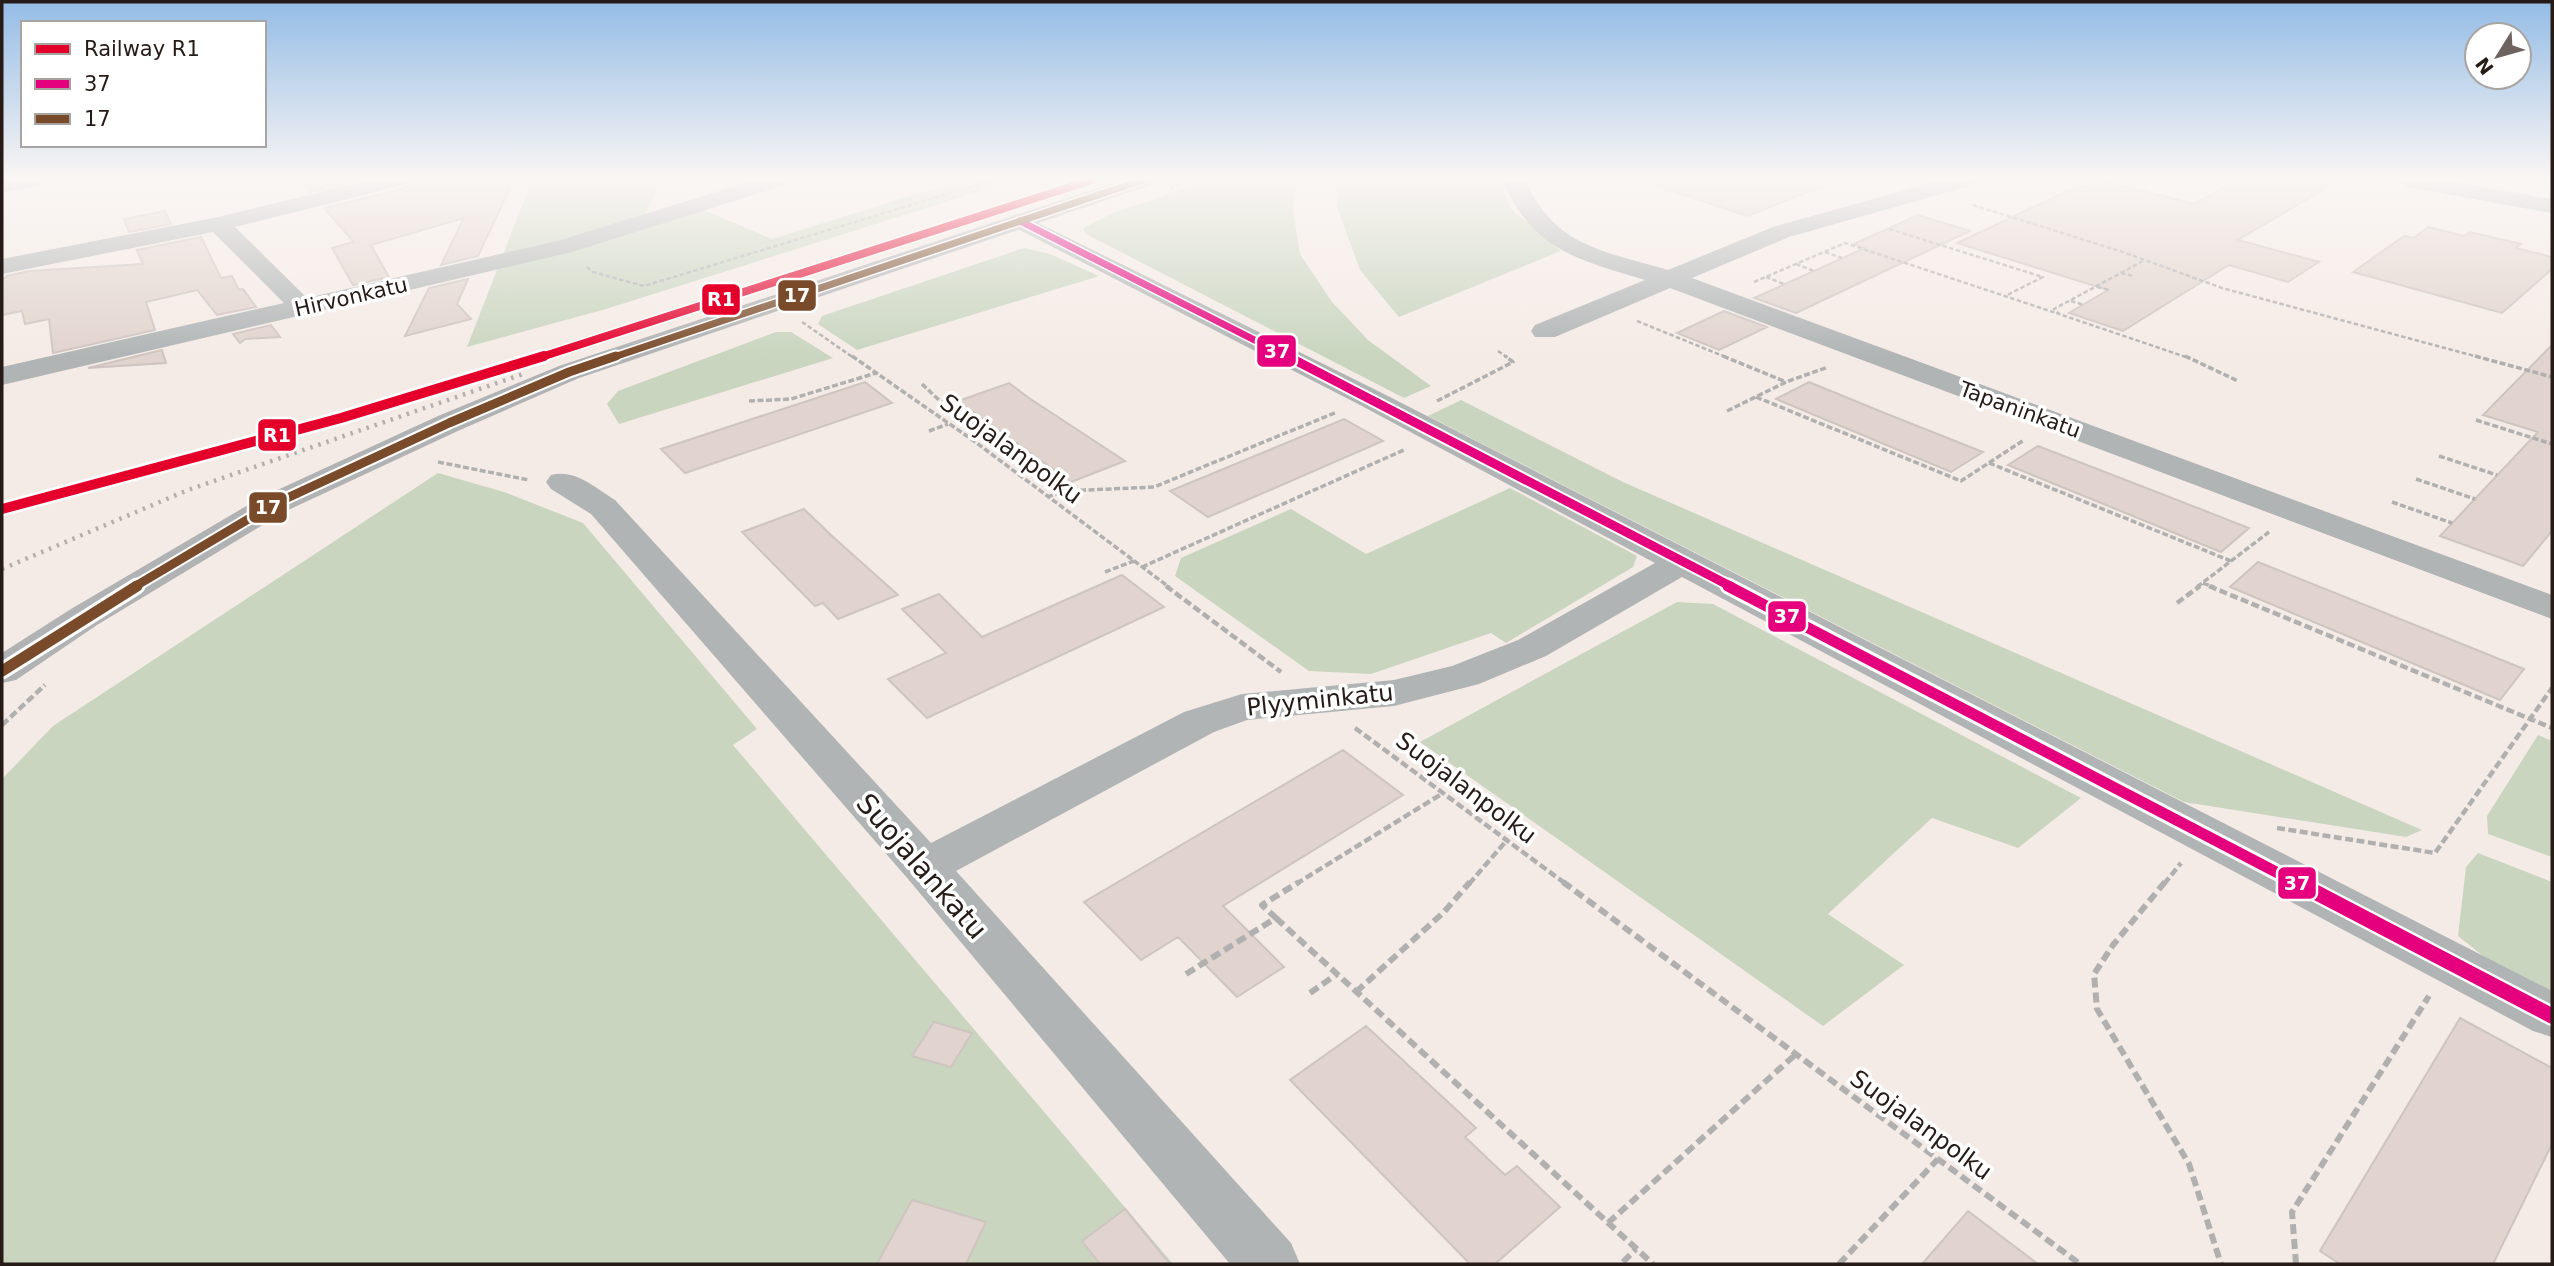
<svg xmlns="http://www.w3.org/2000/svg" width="2554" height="1266" viewBox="0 0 2554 1266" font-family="'DejaVu Sans',sans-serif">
<rect width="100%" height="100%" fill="#f5ebe6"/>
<path fill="#c9d5bf" d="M532 180H656V189L640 228 701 209 772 239 962 180H1015L606 309 467 347Z
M1208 180H1297L1293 210 1300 254 1332 302 1368 340 1431 386 1404 398 1086 234 1083 228 1113 213Z
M1336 180H1500L1510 208 1561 251 1399 317 1360 270 1337 207Z
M1024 248 1050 254 1099 276 857 350 818 324 822 316Z
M776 332H791L833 358 619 424 607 404 618 391Z
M1461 400 1623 482 2422 830 2406 837 2184 802 1428 416Z
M438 473 504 492 583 523 757 729 733 745 1173 1264H2V779L53 726Z
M1510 488 1637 556 1633 567 1506 643 1491 633 1371 674 1309 671 1175 576 1181 558 1291 509 1366 554Z
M1677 602 1713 604 2081 798 2018 848 1932 818 1828 914 1904 965 1823 1026 1420 742Z
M2538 735 2552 741V857L2488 834 2487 816Z
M2478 853 2552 882V993L2487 959 2458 936 2466 867Z"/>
<path fill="#e1d3cd" stroke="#cec4c0" stroke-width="2" d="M300 180H360L310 192Z
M410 180H514L478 256 441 265 464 218 371 245 389 277 353 285 332 248 354 242 324 208 405 188Z
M1655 180H1834V182L1747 216 1654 185Z
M2100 180 2194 204 2238 180H2339L2238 240 2319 262 2288 282 2229 265 2123 331 2069 313 2108 290 1957 243 2080 185 2086 187Z
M165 211 171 224 129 232 124 219Z
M1918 215 1970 231 1796 313 1754 298 1865 248 1854 244Z
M2428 227 2464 236 2470 232 2521 244 2516 248 2552 257V269L2502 313 2353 272 2404 236 2414 238Z
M201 237 221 278 232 276 239 290 243 289 256 307 217 315 197 290 146 302 155 330 53 353 49 319 25 324 22 311 2 315V280L7 276 29 271 143 264 137 250Z
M468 279 457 304 471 319 405 336 429 288Z
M1724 311 1767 327 1719 350 1677 333Z
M271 325 280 337 245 339 240 343 233 334Z
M2552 345V531L2523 566 2440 536 2538 432 2483 415Z
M162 350 166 363 88 368Z
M865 382 892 403 685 473 661 449Z
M1809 382 1882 412 1983 452 1951 472 1776 399Z
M1009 383 1029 398 1125 461 1071 482 958 401Z
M1344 419 1383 441 1208 517 1170 491Z
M2038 446 2159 493 2249 528 2221 552 2008 465Z
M804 509 832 536 898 595 838 619 823 603 815 606 742 532Z
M2258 562 2410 623 2524 669 2500 700 2230 587Z
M1122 575 1164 607 927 718 888 679 946 653 902 609 939 594 982 637Z
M1343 750 1403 795 1223 906 1284 967 1237 997 1178 937 1141 960 1084 902Z
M2460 1018 2552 1068V1144L2493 1264H2340L2320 1251Z
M934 1022 972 1033 951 1067 912 1056Z
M1366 1026 1476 1128 1465 1137 1505 1175 1517 1166 1560 1207 1495 1264H1470L1290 1080Z
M912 1200 986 1222 966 1264H877Z
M1125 1209 1170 1264H1100L1082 1241Z
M1968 1211 2038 1264H1922Z"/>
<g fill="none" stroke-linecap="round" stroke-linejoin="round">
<path stroke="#b1b0b0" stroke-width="2.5" stroke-dasharray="4.5 2.5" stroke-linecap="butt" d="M1170 188 1192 180
M1973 205 2123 252 2222 288 2482 358
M1889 229 2043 277 2005 296
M1825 252 1842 258
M2143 261 2054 309 2059 314 2189 358
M1796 264 1814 271
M587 267 593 272 644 286 993 180
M2121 273 2133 276
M1766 277 1784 284
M1754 282 1845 243 2059 314
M2097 287 2109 290
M2071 301 2084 305
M1637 321 1728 358
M802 322 854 358
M1498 351 1508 358"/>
<path stroke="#b1b0b0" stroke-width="3.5" stroke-dasharray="6 2.5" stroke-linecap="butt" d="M852 356 974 441 1169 587
M1723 356 1786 382
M2185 356 2238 381
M2475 356 2552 377
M922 384 939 400 1065 490
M1756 397 1961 481 2024 440
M749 401 791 399 876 373
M1437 401 1513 362 1505 356
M1727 411 1786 382 1828 367
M2476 420 2552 444
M929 431 948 424
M2439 456 2497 475
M438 462 529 480
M1989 463 2231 561
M2416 479 2475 499
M1047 497 1066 491 1154 487 1337 412
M2392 502 2452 523
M1142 567 1406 449
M1105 572 1134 561
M2203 583 2214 587
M2197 587 2269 532"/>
<path stroke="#b1b0b0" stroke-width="4.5" stroke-dasharray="8 3.5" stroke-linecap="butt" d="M1166 586 1281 672
M2209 586 2552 728
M2177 603 2200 586
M2 725 45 685
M1355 728 1566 884
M2277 828 2435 853 2552 688
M1296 884 1443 793
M1469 884 1507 840
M2164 884 2181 863"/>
<path stroke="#b1b0b0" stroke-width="6" stroke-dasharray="10 5" stroke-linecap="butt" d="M1563 882 2080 1264
M2165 882 2113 945 2094 974 2097 1009 2189 1164 2221 1264
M1276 918 1653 1264
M1186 974 1276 918 1262 905 1299 882
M1356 992 1444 912 1470 882
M1310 993 1337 974
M1608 1223 1796 1054
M1623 1262 1636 1249
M1839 1264 1938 1159
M2296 1264 2292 1212 2429 996"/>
<path fill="#b0b4b5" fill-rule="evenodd" d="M370 180H407L404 185 235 227 307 298 557 241 755 180H788L785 185 572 252 2 385V367L284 303 213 232 2 274V259L218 217Z
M1503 180H1525C1555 247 1604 251 1668 270L1773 227 1941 180H1976L1973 185 1789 237 1692 278 2552 595V619L1670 288 1555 337H1535L1531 331 1535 325 1645 280C1579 260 1531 250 1503 180Z
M2396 180H2443L2552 199V213L2407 187Z
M1020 214 1382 393 2552 991V1037L2533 1031 1682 577 1546 656 1479 684 1394 706 1247 720 1214 732 956 871 1291 1243 1300 1264H1230L908 879 591 514 551 489 546 482 551 475C576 469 595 488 615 500L931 843 1184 712 1242 694 1394 680 1452 666 1518 640 1655 563 1360 405 1012 226 1008 221 1012 216Z"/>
<path fill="#b0b2b3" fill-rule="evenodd" d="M1122 180H1154L1151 185 579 378 460 430 284 512 97 625 16 680 2 683V653L71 609 260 498 438 416 559 366Z"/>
<path fill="#aeb0b0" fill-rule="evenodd" d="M2 180H44L41 185 2 193Z"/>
<path stroke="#b1afae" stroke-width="3.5" stroke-dasharray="2.5 4.5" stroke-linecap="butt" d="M538 358 1092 180"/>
<path stroke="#b1afae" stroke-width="4.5" stroke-dasharray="2.5 6" stroke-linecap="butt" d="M2 509 341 418 544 356
M2 569 188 490 523 374"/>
<defs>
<path id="bus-1-far3" d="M1020 221 1290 358"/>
<path id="bus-1-far2" d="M1287 356 1732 587"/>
<path id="bus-1-far1" d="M1728 586 2299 884"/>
<path id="bus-1" d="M2296 882 2552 1016"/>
<path id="bus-2-far2" d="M611 358 1143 180"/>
<path id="bus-2-far1" d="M134 587 272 505 449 423 569 372 616 356"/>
<path id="bus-2" d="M2 671 137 586"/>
</defs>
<use href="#bus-1-far3" stroke="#fff" stroke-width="10"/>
<use href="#bus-1-far2" stroke="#fff" stroke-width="13"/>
<use href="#bus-1-far1" stroke="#fff" stroke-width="17"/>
<use href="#bus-1" stroke="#fff" stroke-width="20"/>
<use href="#bus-2-far2" stroke="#fff" stroke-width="10"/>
<use href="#bus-2-far1" stroke="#fff" stroke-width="13"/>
<use href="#bus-2" stroke="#fff" stroke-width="17"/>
<use href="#bus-1-far3" stroke="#e5007d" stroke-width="7"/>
<use href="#bus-1-far2" stroke="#e5007d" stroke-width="9"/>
<use href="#bus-1-far1" stroke="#e5007d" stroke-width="11"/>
<use href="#bus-1" stroke="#e5007d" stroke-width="15"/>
<use href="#bus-2-far2" stroke="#7a4b2a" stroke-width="7"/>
<use href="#bus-2-far1" stroke="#7a4b2a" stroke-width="9"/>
<use href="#bus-2" stroke="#7a4b2a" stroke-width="11"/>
<defs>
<path id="rail-1-far1" d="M538 358 1092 180"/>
<path id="rail-1" d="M2 509 341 418 544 356"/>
</defs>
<use href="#rail-1-far1" stroke="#fff" stroke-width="11"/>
<use href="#rail-1" stroke="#fff" stroke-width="15"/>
<use href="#rail-1-far1" stroke="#e4002b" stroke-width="8"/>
<use href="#rail-1" stroke="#e4002b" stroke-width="10"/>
</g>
<linearGradient id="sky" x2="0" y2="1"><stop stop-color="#94bce6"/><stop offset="0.5" stop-color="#faf6f4"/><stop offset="1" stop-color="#faf6f4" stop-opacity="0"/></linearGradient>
<rect width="2554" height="357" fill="url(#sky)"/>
<g text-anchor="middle" stroke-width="7" stroke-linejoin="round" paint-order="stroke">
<g font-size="21" fill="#261b16" stroke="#fff">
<text transform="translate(351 297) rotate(-13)" y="7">Hirvonkatu</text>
<text transform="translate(2020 410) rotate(20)" y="7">Tapaninkatu</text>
</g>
<g font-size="24" fill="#261b16" stroke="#fff">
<text transform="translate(1011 449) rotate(36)" y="8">Suojalanpolku</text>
<text transform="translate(1320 700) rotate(-6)" y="8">Plyyminkatu</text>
<text transform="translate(1466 788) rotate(37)" y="8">Suojalanpolku</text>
<text transform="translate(1921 1125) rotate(36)" y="8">Suojalanpolku</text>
</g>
<g font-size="28" fill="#261b16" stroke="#fff">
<text transform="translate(922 866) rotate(49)" y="10">Suojalankatu</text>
</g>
</g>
<g stroke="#fff" stroke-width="2.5">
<rect x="777" y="279" width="40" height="33" rx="7" fill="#7a4b2a"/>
<rect x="701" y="283" width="40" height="33" rx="7" fill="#e4002b"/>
<rect x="1256" y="334" width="41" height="34" rx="7" fill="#e5007d"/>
<rect x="257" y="418" width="40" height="34" rx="7" fill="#e4002b"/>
<rect x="248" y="491" width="40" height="33" rx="7" fill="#7a4b2a"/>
<rect x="1767" y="600" width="40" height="33" rx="7" fill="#e5007d"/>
<rect x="2277" y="866" width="40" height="34" rx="7" fill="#e5007d"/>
</g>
<g font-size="19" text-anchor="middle" font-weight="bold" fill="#fff">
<text x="797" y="302">17</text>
<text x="721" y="306">R1</text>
<text x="1277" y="358">37</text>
<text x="277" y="442">R1</text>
<text x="268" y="514">17</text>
<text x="1787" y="623">37</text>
<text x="2297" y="890">37</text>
</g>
<rect width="2554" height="1266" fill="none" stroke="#261b16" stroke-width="7"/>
<rect x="21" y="21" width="245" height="126" fill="#ffffff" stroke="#a8a4a2" stroke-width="2"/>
<rect x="35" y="44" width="35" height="10" fill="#e4002b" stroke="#a8a4a2" stroke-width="2"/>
<text x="84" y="56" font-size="21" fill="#261b16">Railway R1</text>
<rect x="35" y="79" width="35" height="10" fill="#e5007d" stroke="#a8a4a2" stroke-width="2"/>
<text x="84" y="91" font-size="21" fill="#261b16">37</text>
<rect x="35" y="114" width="35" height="10" fill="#7a4b2a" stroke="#a8a4a2" stroke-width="2"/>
<text x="84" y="126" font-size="21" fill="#261b16">17</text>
<g transform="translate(2498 56) rotate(233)"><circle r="33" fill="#ffffff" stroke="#a8a4a2" stroke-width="2"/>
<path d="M0-5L12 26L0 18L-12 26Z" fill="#6e645f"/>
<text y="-10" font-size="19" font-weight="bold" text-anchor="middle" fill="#261b16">N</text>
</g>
</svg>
